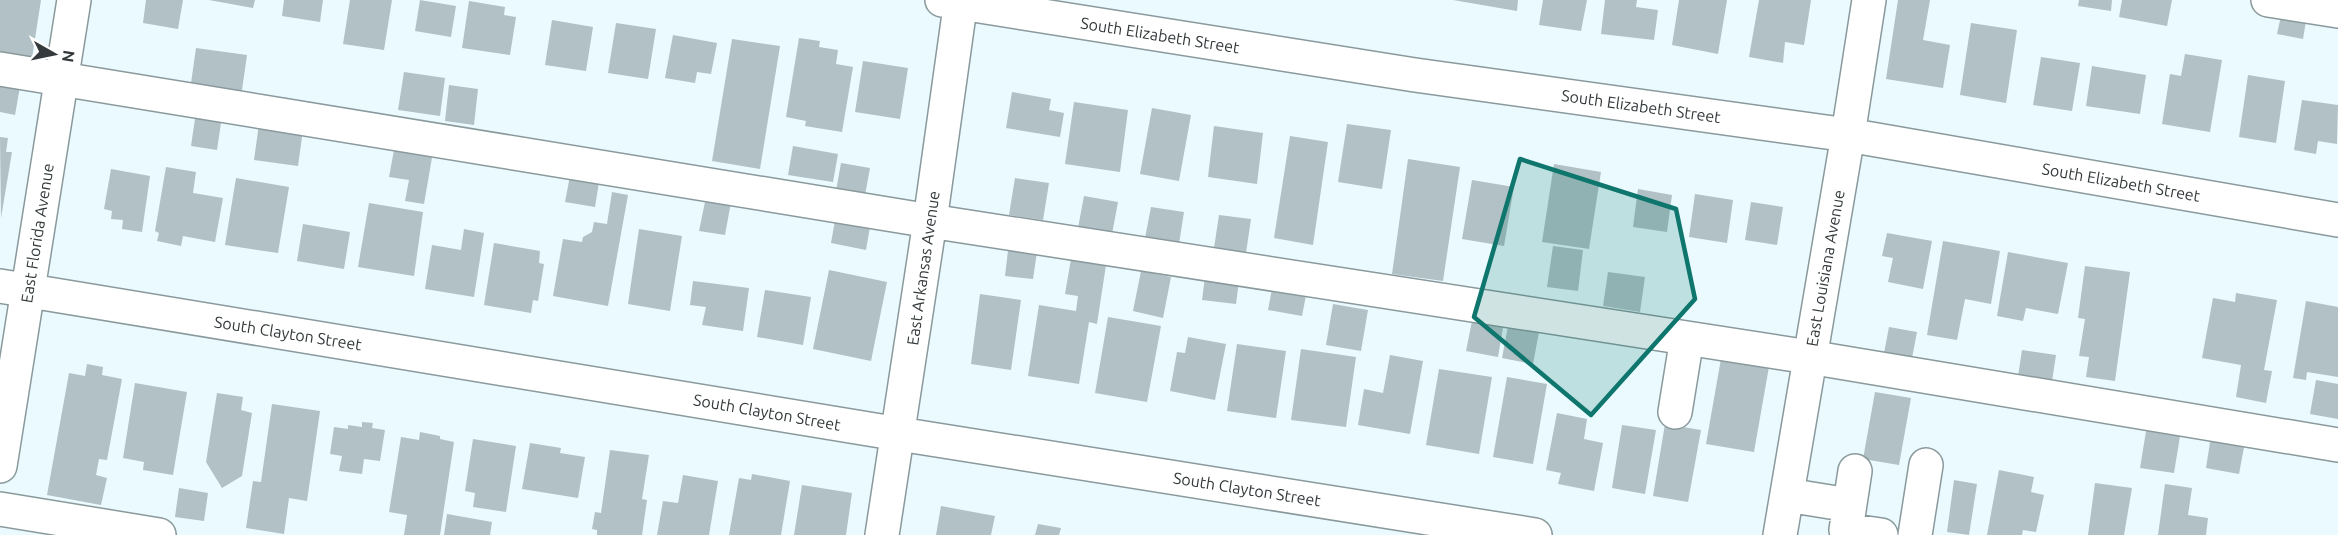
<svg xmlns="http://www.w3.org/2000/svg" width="2338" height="535" viewBox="0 0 2338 535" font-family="Ubuntu,sans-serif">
<rect width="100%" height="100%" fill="#eafafe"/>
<path fill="#b1c1c5" d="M0 0H41L32 58 0 53Z
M146 0H183L178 29 143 23Z
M209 0H255L253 8Z
M284 0H323L320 22 282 16Z
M350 0H392L384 50 343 44Z
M420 0 456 6 451 37 415 31Z
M1453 0H1518L1517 11Z
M1543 0H1587L1581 31 1539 25Z
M1605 0H1637L1636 7 1658 10 1654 40 1601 34Z
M1679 0H1727L1718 54 1672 45Z
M1759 0H1811L1804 45 1785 42 1783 63 1749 57Z
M1898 0H1930L1923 40 1950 45 1943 88 1886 79Z
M2079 0H2112L2111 11 2078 6Z
M2122 0H2172L2167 26 2119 17Z
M469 1 505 7 504 15 516 17 510 55 462 48Z
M2282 11 2307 15 2303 39 2277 34Z
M552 20 593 27 586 71 545 65Z
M616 23 656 29 648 79 608 73Z
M1971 23 2017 30 2006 103 1960 95Z
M673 35 717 43 711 74 697 72 695 83 665 78Z
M799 38 820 41 819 47 838 50 836 64 853 67 842 132 805 126 806 121 786 117Z
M732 39 780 46 760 169 712 161Z
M196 48 247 55 241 97 190 90Z
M2185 54 2222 60 2210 132 2162 124 2170 74 2181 76Z
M2041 57 2080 63 2072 111 2033 105Z
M863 61 908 68 900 119 855 112Z
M2092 66 2146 75 2140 114 2086 106Z
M404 72 445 78 440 116 398 110Z
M2248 75 2285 81 2276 143 2239 137Z
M0 77 21 81 15 115 0 112Z
M449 85 478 89 474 125 445 121Z
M1012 92 1051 99 1049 110 1064 113 1060 137 1006 128Z
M2302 100 2338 105 2337 144 2318 141 2316 154 2294 150Z
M1074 102 1128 110 1120 172 1065 164Z
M1152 108 1191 115 1179 181 1140 174Z
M196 112 222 116 217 150 191 146Z
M259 124 303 130 298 166 254 160Z
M1347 124 1391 130 1382 189 1338 182Z
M1214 126 1263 133 1257 184 1208 177Z
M1290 136 1328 142 1313 245 1274 238Z
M0 137 8 138 6 152H12L1 218Z
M396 139 434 146 424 204 405 201 409 180 389 177Z
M793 146 838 154 833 182 788 175Z
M1408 159 1460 167 1443 281 1392 274Z
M841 163 870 168 865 195 836 191Z
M1554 164 1601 172 1589 249 1542 242Z
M572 165 601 170 595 207 565 202Z
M166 167 196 172 193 193 223 198 215 242 183 236 181 246 157 241 159 233 155 231Z
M111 169 150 176 142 232 122 229 123 220 111 219 112 211 104 209Z
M236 178 289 187 278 253 225 245Z
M1015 178 1049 183 1043 220 1009 215Z
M1472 180 1514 187 1504 246 1462 239Z
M1638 189 1672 195 1667 232 1633 227Z
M612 192 628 195 608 306 553 296 563 239 582 242 583 237 592 232 594 222 607 224Z
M1695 194 1733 200 1727 243 1689 237Z
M1084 196 1118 202 1112 234 1078 228Z
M706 197 731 202 725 235 699 231Z
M1751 202 1783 207 1777 245 1745 240Z
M369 203 423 212 414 276 358 267Z
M1151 207 1184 212 1179 244 1145 238Z
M837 209 872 215 866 250 831 243Z
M1219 215 1251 219 1246 253 1214 248Z
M303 224 350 232 344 269 297 261Z
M464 229 484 233 474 297 425 289 432 245 461 250Z
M639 229 682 236 670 311 628 304Z
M1887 233 1932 241 1923 289 1888 282 1893 258 1882 256Z
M1943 241 2000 251 1991 304 1965 299 1957 340 1927 335Z
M1009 242 1038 245 1033 279 1005 276Z
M494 243 540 251 539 263 544 264 538 301 533 300 531 313 484 305Z
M1553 246 1583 250 1578 291 1547 287Z
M2008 252 2068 263 2058 314 2026 308 2023 321 1997 316Z
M1071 259 1106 265 1097 324 1089 322 1079 384 1028 376 1039 305 1076 311 1078 296 1065 294Z
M2085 266 2130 272 2115 381 2086 377 2089 357 2079 356 2085 319 2078 318Z
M1206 269 1240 273 1236 304 1202 300Z
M829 270 887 282 871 361 813 349Z
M1141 271 1171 277 1163 318 1133 311Z
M1608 272 1645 277 1640 312 1603 306Z
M1274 278 1308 285 1302 316 1268 310Z
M693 281 749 288 743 331 702 325 706 307 690 305Z
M765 290 811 297 803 345 757 337Z
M2236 293 2277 300 2264 370 2272 371 2266 403 2236 397 2241 365 2202 358 2213 298 2235 302Z
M980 294 1021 300 1011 370 971 364Z
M2306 301 2338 307V377L2307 372 2306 380 2293 378Z
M1333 304 1368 310 1361 351 1326 345Z
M1473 316 1504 322 1498 357 1466 351Z
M1108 317 1161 326 1147 402 1095 393Z
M1508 326 1539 332 1533 364 1502 358Z
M1889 327 1917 332 1912 358 1884 353Z
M1188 337 1226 344 1215 400 1170 391 1177 352 1185 353Z
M1237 344 1286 351 1276 418 1227 411Z
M1301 349 1356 357 1346 427 1291 420Z
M2022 350 2056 355 2051 388 2017 383Z
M1722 353 1770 361 1754 452 1706 444Z
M1390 355 1423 361 1410 434 1358 425 1364 389 1383 393Z
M87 364 103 367 102 375 122 379 107 460 99 459 96 475 107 478 101 505 47 495 69 373 85 376Z
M1439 369 1492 377 1479 454 1426 445Z
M1507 377 1547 384 1533 464 1493 457Z
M2316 380 2338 384V419L2310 414Z
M135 383 187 392 173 475 143 470 144 462 123 458Z
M1875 392 1911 398 1899 465 1863 459Z
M217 393 243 397 241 410 252 413 242 476 222 488 206 462Z
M272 404 320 411 307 501 289 498 284 534 246 528 253 481 261 482Z
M1557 413 1587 419 1584 439 1603 443 1594 491 1558 484 1561 473 1546 470Z
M2148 419 2182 424 2174 473 2140 468Z
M362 422 373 423 372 428 385 430 380 461 364 459 362 474 339 471 342 456 330 454 334 427 348 429V425L362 427Z
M1665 424 1701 430 1688 502 1653 496Z
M1622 425 1656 430 1645 494 1612 488Z
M420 432 440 436V439L454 442 440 535H404L407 515 389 512 401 437 419 440Z
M2211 436 2245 442 2239 474 2206 468Z
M473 439 516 446 506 512 473 507 475 493 465 491Z
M530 443 561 448 560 453 585 457 578 498 522 489Z
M610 450 649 455 642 499 647 500 642 535H597V530L592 529 595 512 601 513Z
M1999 470 2034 477 2031 492 2044 495 2036 532 2023 530 2022 535H1987Z
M752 474 790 481 781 535H729L739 478 751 480Z
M683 475 718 481 709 535H657L663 501 678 503Z
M1954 480 1977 484 1969 535 1947 532Z
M2095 483 2132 488 2124 535H2088Z
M2165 484 2192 488 2188 515 2208 518 2206 535H2158Z
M802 485 852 493 846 535H794Z
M179 488 208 493 204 521 175 517Z
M941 506 995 516 991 535H936Z
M447 514 492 522 490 535H444Z
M1038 524 1061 528 1059 535H1035Z"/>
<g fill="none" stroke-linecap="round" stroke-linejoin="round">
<defs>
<path id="minor" d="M942 0 1415 75 1848 135 2338 220
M2268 0 2338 11
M0 69 930 221 1809 357 2338 445
M0 286 899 434 1535 535
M1675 412 1687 338
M0 466 74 0
M1855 471 1846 530 1881 535
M1787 495 1849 505
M0 509 159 535
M882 535 930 221 961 0
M1780 535 1848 135 1869 0
M1915 535 1926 465"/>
</defs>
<use href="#minor" stroke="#89999c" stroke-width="36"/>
<use href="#minor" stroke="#fff" stroke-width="33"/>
</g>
<path fill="#0f766e" fill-opacity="0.2" stroke="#0f766e" stroke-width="4.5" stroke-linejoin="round" d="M1520 159 1676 209 1695 299 1591 415 1474 317Z"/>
<g text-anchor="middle" stroke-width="4.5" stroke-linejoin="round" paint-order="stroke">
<g font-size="16" fill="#343a3b" stroke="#fff">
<text transform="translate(1160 35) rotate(9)" y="6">South Elizabeth Street</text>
<text transform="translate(1641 106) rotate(8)" y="6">South Elizabeth Street</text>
<text transform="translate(2121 182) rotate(10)" y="6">South Elizabeth Street</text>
<text transform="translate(37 233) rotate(-81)" y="6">East Florida Avenue</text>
<text transform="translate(923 268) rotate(-82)" y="6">East Arkansas Avenue</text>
<text transform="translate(1825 268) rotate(-80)" y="6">East Louisiana Avenue</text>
<text transform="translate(288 333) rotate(9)" y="6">South Clayton Street</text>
<text transform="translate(767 412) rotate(10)" y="6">South Clayton Street</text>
<text transform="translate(1247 489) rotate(9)" y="6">South Clayton Street</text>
</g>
</g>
<g transform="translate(54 54) rotate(99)" stroke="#ffffff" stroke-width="4.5" paint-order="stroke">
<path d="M0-4.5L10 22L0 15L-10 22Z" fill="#343a3b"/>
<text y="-9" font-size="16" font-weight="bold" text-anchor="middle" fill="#343a3b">N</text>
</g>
</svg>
